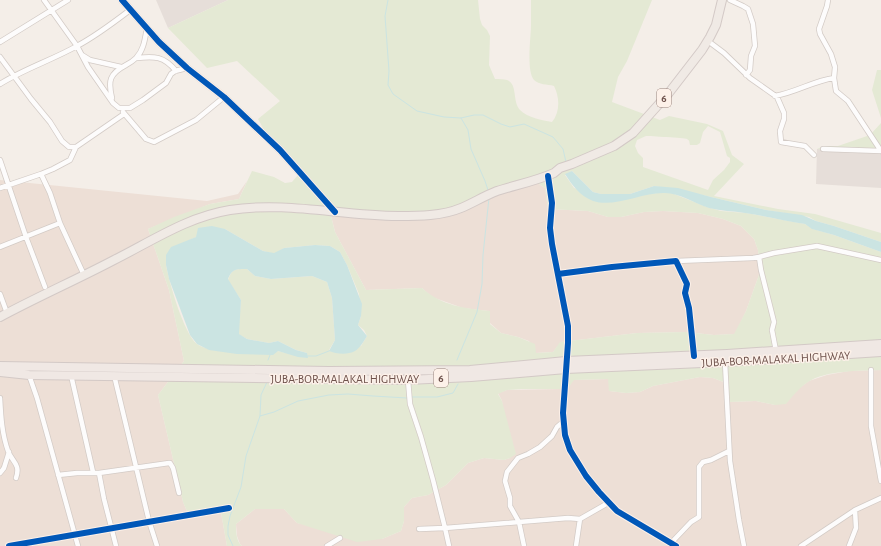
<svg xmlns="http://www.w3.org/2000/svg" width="881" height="546" viewBox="0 0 881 546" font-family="'Alegreya Sans',sans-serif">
<rect width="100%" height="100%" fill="#f4eee8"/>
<path fill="#eddfd6" d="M0 180 207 201 238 194 247 181 239 199 210 204 148 229 169 290 184 361 158 395 183 502 189 516 220 507 227 546H0Z
M535 183 539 184 545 188 548 209 588 211 608 217H621L644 212 663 211 698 213 723 219 741 226 754 239 758 250 760 272 746 311 735 334 714 335 686 332 637 333 561 342 553 352 535 353 529 341 518 337 501 333 490 323 489 311 463 308 432 297 422 288 366 290 335 232 331 216 394 219 478 204 503 193Z
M881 370V546H242L240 544 237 536 236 524 255 509 266 508 284 509 297 523 382 539 401 531 404 521V507L412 498 428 495 446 485 468 463 484 458 504 460 510 458 502 401 498 393 507 390 561 389 568 388 573 380 609 379V391L626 393 640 392 653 386 700 377 713 378 726 383 729 402 756 401 775 405 809 381 827 375 849 371Z"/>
<path fill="#e6ded9" d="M156 0H228L168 28Z
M817 149 881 152V188L816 184Z"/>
<path fill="#e4e9d4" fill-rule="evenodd" d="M228 0H478L480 19 482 25 487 30 490 36 489 65 495 79C499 79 504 79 507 80 518 84 512 101 520 110 528 118 542 120 552 122 560 112 560 98 554 86 547 84 539 85 534 80 526 71 531 37 531 25 531 16 531 8 531 0H652L627 61 618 77 612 102 660 120 669 116 707 124 723 131 732 155 744 164 714 196 778 209 815 214 881 233V242L834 226 816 221 809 217 766 210 694 193 654 186 630 194H601L593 192 572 171 565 175 574 188 623 200 647 194 669 192 707 207 721 211 746 213 805 224 813 229 834 235 881 252V370C860 371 826 370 808 382 799 388 793 396 786 404L775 405 756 401 729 402 726 383 713 378 700 377 653 386 640 392 626 393 609 391 608 379 574 380 568 388 561 389H521L507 390 498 394 502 401 516 454 510 458 504 460 484 458 468 463 446 485 428 495 412 498 404 507V521L401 531 382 539 357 542 297 523 284 509H255L236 524C236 531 236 541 242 546H227L220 507 189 516 183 502 158 395 184 361 169 290 148 229 174 217 210 204 239 199 252 171 274 177 285 183 292 182 298 175 274 148 258 119 280 101 237 61 207 68 168 28ZM708 126 720 132 727 156 730 158V162L724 170 713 180 708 190 643 167V158L638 153 635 146 637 140C640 139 643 137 646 136 649 136 685 138 687 139 690 141 689 141 690 145H697L700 143 703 132ZM535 183 539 184 545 188 548 209 588 211 608 217H621L644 212 663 211 698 213 723 219 741 226 754 239 758 250 760 272 746 311 734 334 714 335 686 332 637 333 560 342 553 352 536 353 535 344 518 337 501 333 490 324V311C464 308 442 306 422 288L366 290 335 232 331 216 394 219 447 216 466 210 478 204 503 193ZM225 229 263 251 275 254 284 248 315 245 330 246 340 252 347 265 359 294 361 316 358 325 364 330 367 336 361 346 329 350 335 340 332 298 327 282 312 276 271 279 255 276 247 269C236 269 232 268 228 280L241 300 238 334 247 339 269 343 278 341 296 350 307 353C301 353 294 354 288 353 284 353 280 351 276 351 255 350 214 356 197 344 184 334 169 282 166 265L186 242 196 237Z
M877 70H881V118L872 90Z
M881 123V152L817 149 824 146H838L870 135Z"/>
<path fill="#cbe4e2" d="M572 171 593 192 601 194H630L654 186 678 188 711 197 766 210 802 215 816 221 834 226 881 242V252L834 235 812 229 805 224C785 221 765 216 745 213 733 211 721 211 709 208 694 203 678 192 663 193 641 193 614 208 593 201 580 196 572 185 565 174Z
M212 226 225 229 263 251 274 253 284 248 315 245 330 246 340 252 347 265 362 304 361 316 358 325 367 336C364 341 360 348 355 351 348 355 336 354 329 351L335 340 332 298 327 282 312 276 271 279 255 276 247 269C236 269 232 269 228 279L241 300 239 334 247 339 269 343 278 341 296 350 307 353 308 358 298 357 278 351 273 355 237 354 209 350 197 344 190 335 169 279 166 265V255L171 247 196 237 198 228Z"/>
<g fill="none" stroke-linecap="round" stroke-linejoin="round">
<path stroke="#cbe4e2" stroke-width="1" d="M388 0 385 16 389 71 388 85 393 94 417 111 444 117 461 118 474 115H483L501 124 510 127 524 124 553 137 563 149 566 162
M461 118 468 130 471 149 485 181 488 190
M307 356H316L329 351
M268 360 270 355
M457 360 477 312 482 284 483 255 489 198
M411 397H437L453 393 458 384
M260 416 274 412 298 401 329 395 348 394 373 396 407 398
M233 546 228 535V526L230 516 241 487 246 456 260 416 261 395 267 382"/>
<defs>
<path id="minor" d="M44 0 77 46 88 67 113 103 119 108H130L143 100 166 83 171 74 175 71 187 68
M730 0 743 6 748 9 753 24 755 46 751 56 750 70 746 75
M828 0 827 6 819 29 820 34 831 54 835 67 834 78 836 91 848 101 881 151
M708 41 724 53 750 78 777 97 784 113V119L780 131 781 142 805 146 814 155
M0 42 68 0
M82 55 90 60 121 67
M0 57 31 99 50 122 62 141 69 147H76L124 114
M137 58C154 56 164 56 176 71
M0 84C24 69 52 60 77 46 96 36 113 23 130 10
M775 96C797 92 813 81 834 78
M112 98C108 81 109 74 126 65 130 63 133 61 136 58 144 50 145 38 147 28
M123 112 146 139 154 142 196 120 224 97
M823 149 881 151
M0 160 26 237 45 287
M41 174 53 169 70 160 76 147
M548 176 552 203 550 228 552 244 568 326V343L563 413 565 435 570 450 586 476 599 492 617 511 676 546
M0 188 41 174 50 193 60 223 84 275
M0 247 60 223
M759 257 774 253 817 246 881 260
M676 261 753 258 759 257 761 270 774 322 772 330 776 351
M558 274 612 267 676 261 687 284 685 293 689 308 694 356
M0 294 7 313
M725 362 730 461 739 520 744 546
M871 370V426L881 481
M29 375 37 398 78 546
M71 375 93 472
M114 375 149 521 157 546
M408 380 410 404 421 437 433 480 445 528 419 529
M0 398C1 417 2 434 8 451 12 462 21 464 16 478
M0 473 4 468 9 452
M99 473 104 499 116 546
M58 475 77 473H99L169 463H170L173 468 179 493
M670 543H671L691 522 699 517V467L703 462 711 460 729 451
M9 546 229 508
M327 546 340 538
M449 546 445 528 519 522 510 506V498L505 481 507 472 518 458 528 454 540 447 552 436 557 427 564 421
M524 546 519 522 568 518 580 519
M576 546 580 519 608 503 610 504
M801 546 855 510 881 498
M849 546 856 528 855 510"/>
<path id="tertiary" d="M122 0 159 42 187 68 224 97 280 150 335 212"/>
<path id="primary" d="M0 317C37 297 76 280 114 260 152 241 187 217 230 210 286 201 342 216 398 216 419 216 442 216 461 208 473 203 484 196 497 191 516 185 536 181 554 173L560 168 572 164 614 146 633 133 668 94 702 50 710 37 716 25 722 0"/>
<path id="trunk" d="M0 366 329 371 470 370 566 361 727 354 881 344
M0 372 29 375 408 380 471 377 566 369 725 362 881 352"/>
</defs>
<use href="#minor" stroke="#d3cbc6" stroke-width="6"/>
<use href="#tertiary" stroke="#d3cbc6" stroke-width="8"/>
<use href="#primary" stroke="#d3c9c6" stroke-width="10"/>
<use href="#trunk" stroke="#d3c9c6" stroke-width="10"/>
<use href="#minor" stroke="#fdfcfc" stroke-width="4.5"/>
<use href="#tertiary" stroke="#fdfcfc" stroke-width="6"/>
<use href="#primary" stroke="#f0eae5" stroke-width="8"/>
<use href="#trunk" stroke="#f0e8e4" stroke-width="8"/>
<defs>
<path id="cycleway" d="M122 0 159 42 187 68 224 97 280 150 335 212
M548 176 552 203 550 228 552 244 568 326V343L563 413 565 435 570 450 586 476 599 492 617 511 676 546
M558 274 612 267 676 261 687 284 685 293 689 308 694 356
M9 546 229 508"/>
</defs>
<use href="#cycleway" stroke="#fdf1e9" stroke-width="8"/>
<use href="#cycleway" stroke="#0057b8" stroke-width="6"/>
</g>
<g text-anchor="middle" stroke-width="3" stroke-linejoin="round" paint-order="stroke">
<g fill="#fdf1e9" stroke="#99827b" stroke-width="1">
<rect x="657" y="89" width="14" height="18" rx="3"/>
<rect x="434" y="369" width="14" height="18" rx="3"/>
</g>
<g font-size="11" font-weight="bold" fill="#6e524c">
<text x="664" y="102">6</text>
<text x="441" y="382">6</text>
</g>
<g font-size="12" fill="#6e524c" stroke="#fdf1e9">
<text transform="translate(776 359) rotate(-3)" y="4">JUBA-BOR-MALAKAL HIGHWAY</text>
<text x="345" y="383">JUBA-BOR-MALAKAL HIGHWAY</text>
</g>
</g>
</svg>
